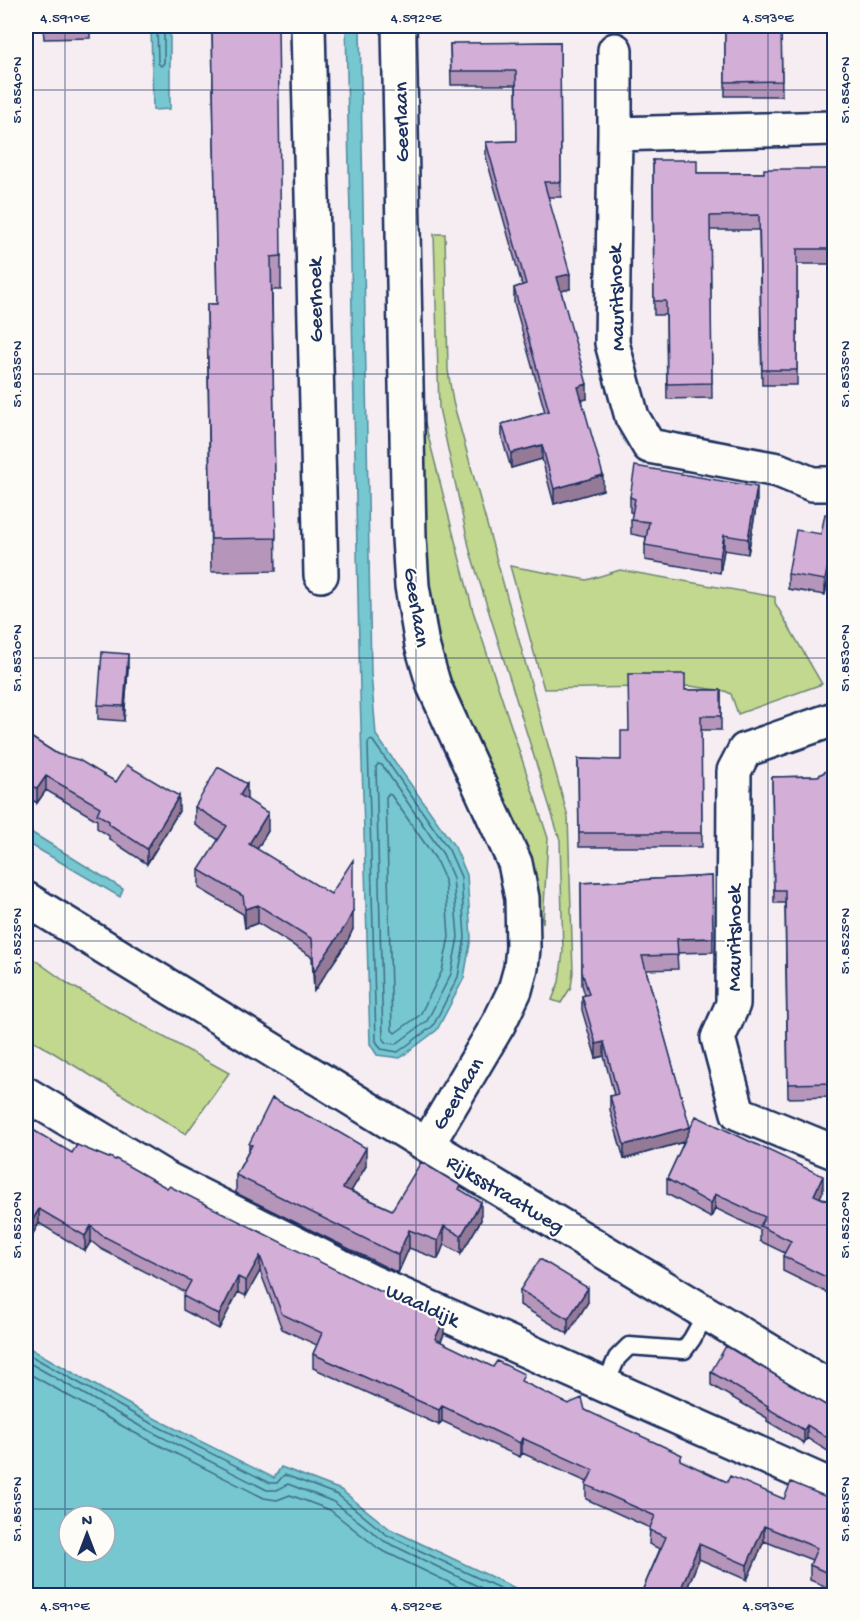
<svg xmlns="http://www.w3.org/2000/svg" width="860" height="1621" viewBox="0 0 860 1621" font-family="'Gochi Hand',sans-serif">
<rect width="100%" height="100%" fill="#f5edf1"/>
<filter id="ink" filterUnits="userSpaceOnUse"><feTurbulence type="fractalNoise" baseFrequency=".0167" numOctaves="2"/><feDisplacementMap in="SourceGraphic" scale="12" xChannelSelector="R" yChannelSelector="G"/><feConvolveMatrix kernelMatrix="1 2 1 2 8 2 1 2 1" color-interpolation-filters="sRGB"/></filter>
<g filter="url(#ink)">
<path fill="#c2d88e" stroke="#6e8476" stroke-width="1.5" d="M434 234H445L448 370 453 402 568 817 573 972 571 987 561 1003 552 1000 559 982 563 952 560 840 470 551 439 408Z
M420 404 473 611 548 838 543 923 530 853 444 663 422 541Z
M510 566 587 580 620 570 775 597V603L822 684 738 714 731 694 725 691 690 686 544 689Z
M35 960 70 985 229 1073 186 1134 26 1036V974Z"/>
<path fill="#76c7cf" stroke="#528aa2" stroke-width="1.5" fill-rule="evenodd" d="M151 26H170V109L153 110Z
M346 26H360L371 673 376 735 455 847 467 875 471 938 464 978 437 1030 400 1058 377 1055 370 1044 360 692Z
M26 829 123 889 120 897 26 842Z
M26 1346 144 1413 274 1478 281 1467 341 1490 390 1529 530 1595H26ZM69 1516H105V1552H69Z"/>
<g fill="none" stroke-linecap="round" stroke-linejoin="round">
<path stroke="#3f6c8b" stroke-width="1.5" d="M157 26 158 63 161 66 164 63V26
M370 740 373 741 449 850 461 877 465 938 458 977 433 1026 398 1052 381 1049 376 1041 368 743Z
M378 764 382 765 443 854 453 878 458 937 451 974 427 1021 396 1044 386 1043 383 1039 376 767Z
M388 794 391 795 435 858 445 880 449 937 442 971 420 1015 395 1033 392 1030 386 797Z
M26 1353 141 1418 270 1483H277L283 1476 285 1475 338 1495 387 1535 516 1596
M26 1361 138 1425 267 1490H277L288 1484 334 1502 384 1541 498 1596
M26 1372 133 1432 264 1498 277 1500 290 1495 330 1510 379 1549 477 1596"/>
<defs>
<path id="lane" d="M605 1385 617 1358 629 1346 684 1350 692 1339 706 1314"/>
<path id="street" d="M308 26 321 575
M834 128 615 134 612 343 632 417 649 446 778 470 812 484H834
M615 134V50
M834 719 745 750 734 771 733 1004 718 1038 738 1113 834 1152
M26 1094 167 1179 370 1281 834 1487"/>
<path id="secondary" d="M399 26 409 538 412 586 422 645 434 686 515 863 522 898 523 948 521 968 515 990 499 1023 427 1145
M26 899 427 1145 834 1390"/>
</defs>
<use href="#lane" stroke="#1b2f5e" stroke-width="21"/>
<use href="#street" stroke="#1b2f5e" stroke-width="38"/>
<use href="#secondary" stroke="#1b2f5e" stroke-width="38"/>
<use href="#lane" stroke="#fdfcf7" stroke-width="16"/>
<use href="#street" stroke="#fdfcf7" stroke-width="33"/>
<use href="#secondary" stroke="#fdfcf7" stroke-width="33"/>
</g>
<path fill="#b596ba" stroke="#1b2f5e" stroke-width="1.5" d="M43 26H90V38L44 39Z
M212 26 281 256V290H272L276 571 211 572 207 304H217Z
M693 26H781L782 96H725V32L693 33Z
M560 42 561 197H548L570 289 561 291 587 399 582 400 603 490 554 504 542 459 511 468 502 438V424L545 412 514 302V288L522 285 486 157V142L517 141 516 85H451L450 44Z
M653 160 697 173H764L834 169V264H797V385H762L759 230H710L712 398 667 399 666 315H654Z
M630 497 757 502 748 554 724 550 720 573 645 560V545L646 537 631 534V520L633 513 630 512Z
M834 516V576L829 575 825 595 788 589V574L821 534Z
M128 669 124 721 98 719V705Z
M685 690H721V730H701L702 847H579L578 759 621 760 629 731Z
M26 734 57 754 179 811 147 864 109 839V836L97 828V820L46 790 37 803 26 796Z
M834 766V1097L788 1098 785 903H774L772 777 818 776Z
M247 799 268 831 257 849 353 929 346 944 314 991 312 957 258 923 245 928 243 914 199 888V870L219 840 195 825V807Z
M712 876 713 952 677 953 678 969 646 970 690 1129 823 1191 820 1197 834 1204V1296L783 1271V1256L785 1253 760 1241V1230L715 1208 711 1218 667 1194V1179L684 1142 624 1159 610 1110V1096L614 1095 604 1056 596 1058 582 1010V996L585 995 582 985 581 883Z
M26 1132 72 1153 167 1188 444 1334 441 1342 568 1404 585 1410 682 1462 727 1482 784 1499 834 1500V1590L810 1580V1565L812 1560 764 1541 747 1580 699 1559 684 1596H643V1589L660 1549 649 1544 650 1528 586 1499V1485L587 1482 522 1453 520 1457 442 1421 439 1425 313 1368V1354L317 1345 282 1329 260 1271 246 1296 238 1292 219 1329 183 1310V1296L185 1292 101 1249 91 1241 85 1251 39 1223 26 1246Z
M249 1144 366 1166 351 1191 392 1210 461 1190 481 1220 461 1254 444 1244 438 1259 409 1248 398 1273 236 1193V1175L249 1150Z
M520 1290 588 1302 568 1334 520 1305Z
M711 1372 834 1410V1455L807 1438 804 1443 767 1421V1418L711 1385Z"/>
<path fill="#947a97" stroke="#1b2f5e" stroke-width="1.5" d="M570 274V289L557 292V277Z
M587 384V399L578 401V387Z
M542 445V459L511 468V453Z
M603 475V490L554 504V489Z
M757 487V502L748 554V539Z
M724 535V550L720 573V558Z
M829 560V575L825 595V580Z
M128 654V669L124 721V706Z
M46 776V790L37 803V789Z
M247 784V802L240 795Z
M179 796V811L147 864V849Z
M268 813V831L249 862V844Z
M258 905V923L245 928V909Z
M353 911V929L346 944 314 991V972Z
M604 1042V1056L596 1058V1044Z
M690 1127V1140L624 1159V1145Z
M366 1148V1166L343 1205V1188Z
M823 1176V1191L814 1210V1195Z
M715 1194V1208L711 1218V1204Z
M481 1202V1220L461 1254V1236Z
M39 1209V1223L26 1246V1231Z
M91 1226V1241L85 1251V1236Z
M444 1226V1244L438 1259V1241Z
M409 1230V1248L398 1273V1255Z
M260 1256V1271L246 1296V1281Z
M238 1277V1292L219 1329V1315Z
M588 1288V1302L568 1334V1319Z
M444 1320V1334L435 1354V1339Z
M442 1406V1421L439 1425V1410Z
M807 1425V1438L804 1443V1430Z
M522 1438V1453L520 1457V1443Z
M834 1506V1521L830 1516Z
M764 1526V1541L747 1580V1565Z
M699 1544V1559L684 1596H678Z"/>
<path fill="#d3afd8" stroke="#1b2f5e" stroke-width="1.5" d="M212 26H278L281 256 271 257 276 538 211 539 207 304H217Z
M725 26H781L782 81 725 82Z
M560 42 561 182H544L570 274 557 277 587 384 578 387 603 475 554 489 542 445 511 453 502 424 549 411 514 288 526 284 486 142 517 141 516 71H451L450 44H453V43Z
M653 160H697V173H764V169H834V249H797V370H762L759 215 710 216 712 383 667 384 666 301H654Z
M635 466 757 487 748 539 724 535 720 558 645 545 649 522 631 520 635 499 630 497Z
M825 514 834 516V561L829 560 825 580 788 574 796 530 821 534Z
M102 652 128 654 124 706 98 705Z
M628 674H685V690H721V716H701L702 833H579L578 759 621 760V731H629Z
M26 734 57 754 79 760 116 782 127 765 179 796 147 849 109 824V821L97 814 100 807 46 776 37 789 26 781Z
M834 766V1083L788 1084 785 890H774L772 777 818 776Z
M218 767 247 784 240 795 268 813 249 844 331 894 353 860V911L346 925 314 972 312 939 258 905 245 909 243 896 199 870 227 826 195 807Z
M712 876 713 938 677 939 678 955 642 956 690 1127 624 1145 610 1096 618 1094 604 1042 596 1044 582 996 589 994 582 972 581 883Z
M272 1098 328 1126 366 1148 343 1188 392 1210 421 1162 461 1186 459 1189 481 1202 461 1236 444 1226 438 1241 409 1230 398 1255 236 1175 252 1145 249 1144Z
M696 1116 823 1176 814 1195 834 1204V1281L783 1256 791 1241 760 1226 765 1217 715 1194 711 1204 667 1179Z
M33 1130 72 1153 77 1145 109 1158 110 1157 115 1160 116 1159 167 1188 169 1186 362 1283 444 1320 435 1339 493 1367 497 1361 524 1374 521 1381 568 1404 582 1398 585 1410 682 1455 680 1460 727 1482 730 1476 784 1499 791 1482 834 1500V1506L830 1516 834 1517V1576L810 1565 817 1548 764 1526 747 1565 699 1544 678 1596H659L643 1589 666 1537 649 1530 655 1516 586 1485 593 1470 522 1438 520 1443 442 1406 439 1410 313 1354 322 1333 282 1314 260 1256 246 1281 238 1277 219 1315 183 1296 191 1281 101 1235 91 1226 85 1236 39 1209 26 1231V1132L30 1135Z
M540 1259 588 1288 568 1319 520 1290Z
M726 1346 834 1410V1442L807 1425 804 1430 767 1408 768 1406 711 1372Z"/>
</g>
<path fill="none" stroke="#1b2f5e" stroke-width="1.5" stroke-opacity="0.45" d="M65 26V1596M416 26V1596M768 26V1596M26 90H834M26 374H834M26 658H834M26 941H834M26 1225H834M26 1509H834"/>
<g text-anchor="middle" stroke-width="4.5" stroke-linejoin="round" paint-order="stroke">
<g font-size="21" fill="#1b2f5e" stroke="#fdfcf7">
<text transform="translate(400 122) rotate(-91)" y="7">Geerlaan</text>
<text transform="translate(615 298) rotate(-92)" y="7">Mauritshoek</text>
<text transform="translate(314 300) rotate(-91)" y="7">Geerhoek</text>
<text transform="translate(418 607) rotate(81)" y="7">Geerlaan</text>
<text transform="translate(733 938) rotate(-90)" y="7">Mauritshoek</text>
<text transform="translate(457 1093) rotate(-59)" y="7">Geerlaan</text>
<text transform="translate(506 1193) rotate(31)" y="7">Rijksstraatweg</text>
<text transform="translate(423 1304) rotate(24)" y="7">Waaldijk</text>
</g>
</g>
<rect width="860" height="1621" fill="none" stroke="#fdfcf7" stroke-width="66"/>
<g transform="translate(87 1534)"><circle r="28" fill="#fdfcf7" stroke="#a3aaba" stroke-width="1.5"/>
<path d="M0-4.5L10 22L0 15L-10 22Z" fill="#1b2f5e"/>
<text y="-9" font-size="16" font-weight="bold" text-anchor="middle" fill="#1b2f5e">N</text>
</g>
<rect x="33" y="33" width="794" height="1555" fill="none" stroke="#1b2f5e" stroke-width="2"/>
<g font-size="15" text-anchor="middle" fill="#1b2f5e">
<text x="65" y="22">4.591°E</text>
<text x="416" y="22">4.592°E</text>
<text x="768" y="22">4.593°E</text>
<text transform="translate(16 90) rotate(-90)" y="5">51.8540°N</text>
<text transform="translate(844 90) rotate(-90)" y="5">51.8540°N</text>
<text transform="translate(16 374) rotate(-90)" y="5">51.8535°N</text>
<text transform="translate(844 374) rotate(-90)" y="5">51.8535°N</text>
<text transform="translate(16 658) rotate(-90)" y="5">51.8530°N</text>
<text transform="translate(844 658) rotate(-90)" y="5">51.8530°N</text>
<text transform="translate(16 941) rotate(-90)" y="5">51.8525°N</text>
<text transform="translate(844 941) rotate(-90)" y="5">51.8525°N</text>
<text transform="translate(16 1225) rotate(-90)" y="5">51.8520°N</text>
<text transform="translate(844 1225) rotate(-90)" y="5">51.8520°N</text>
<text transform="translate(16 1509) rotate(-90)" y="5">51.8515°N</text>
<text transform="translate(844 1509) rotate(-90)" y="5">51.8515°N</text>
<text x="65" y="1610">4.591°E</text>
<text x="416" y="1610">4.592°E</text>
<text x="768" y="1610">4.593°E</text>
</g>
</svg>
